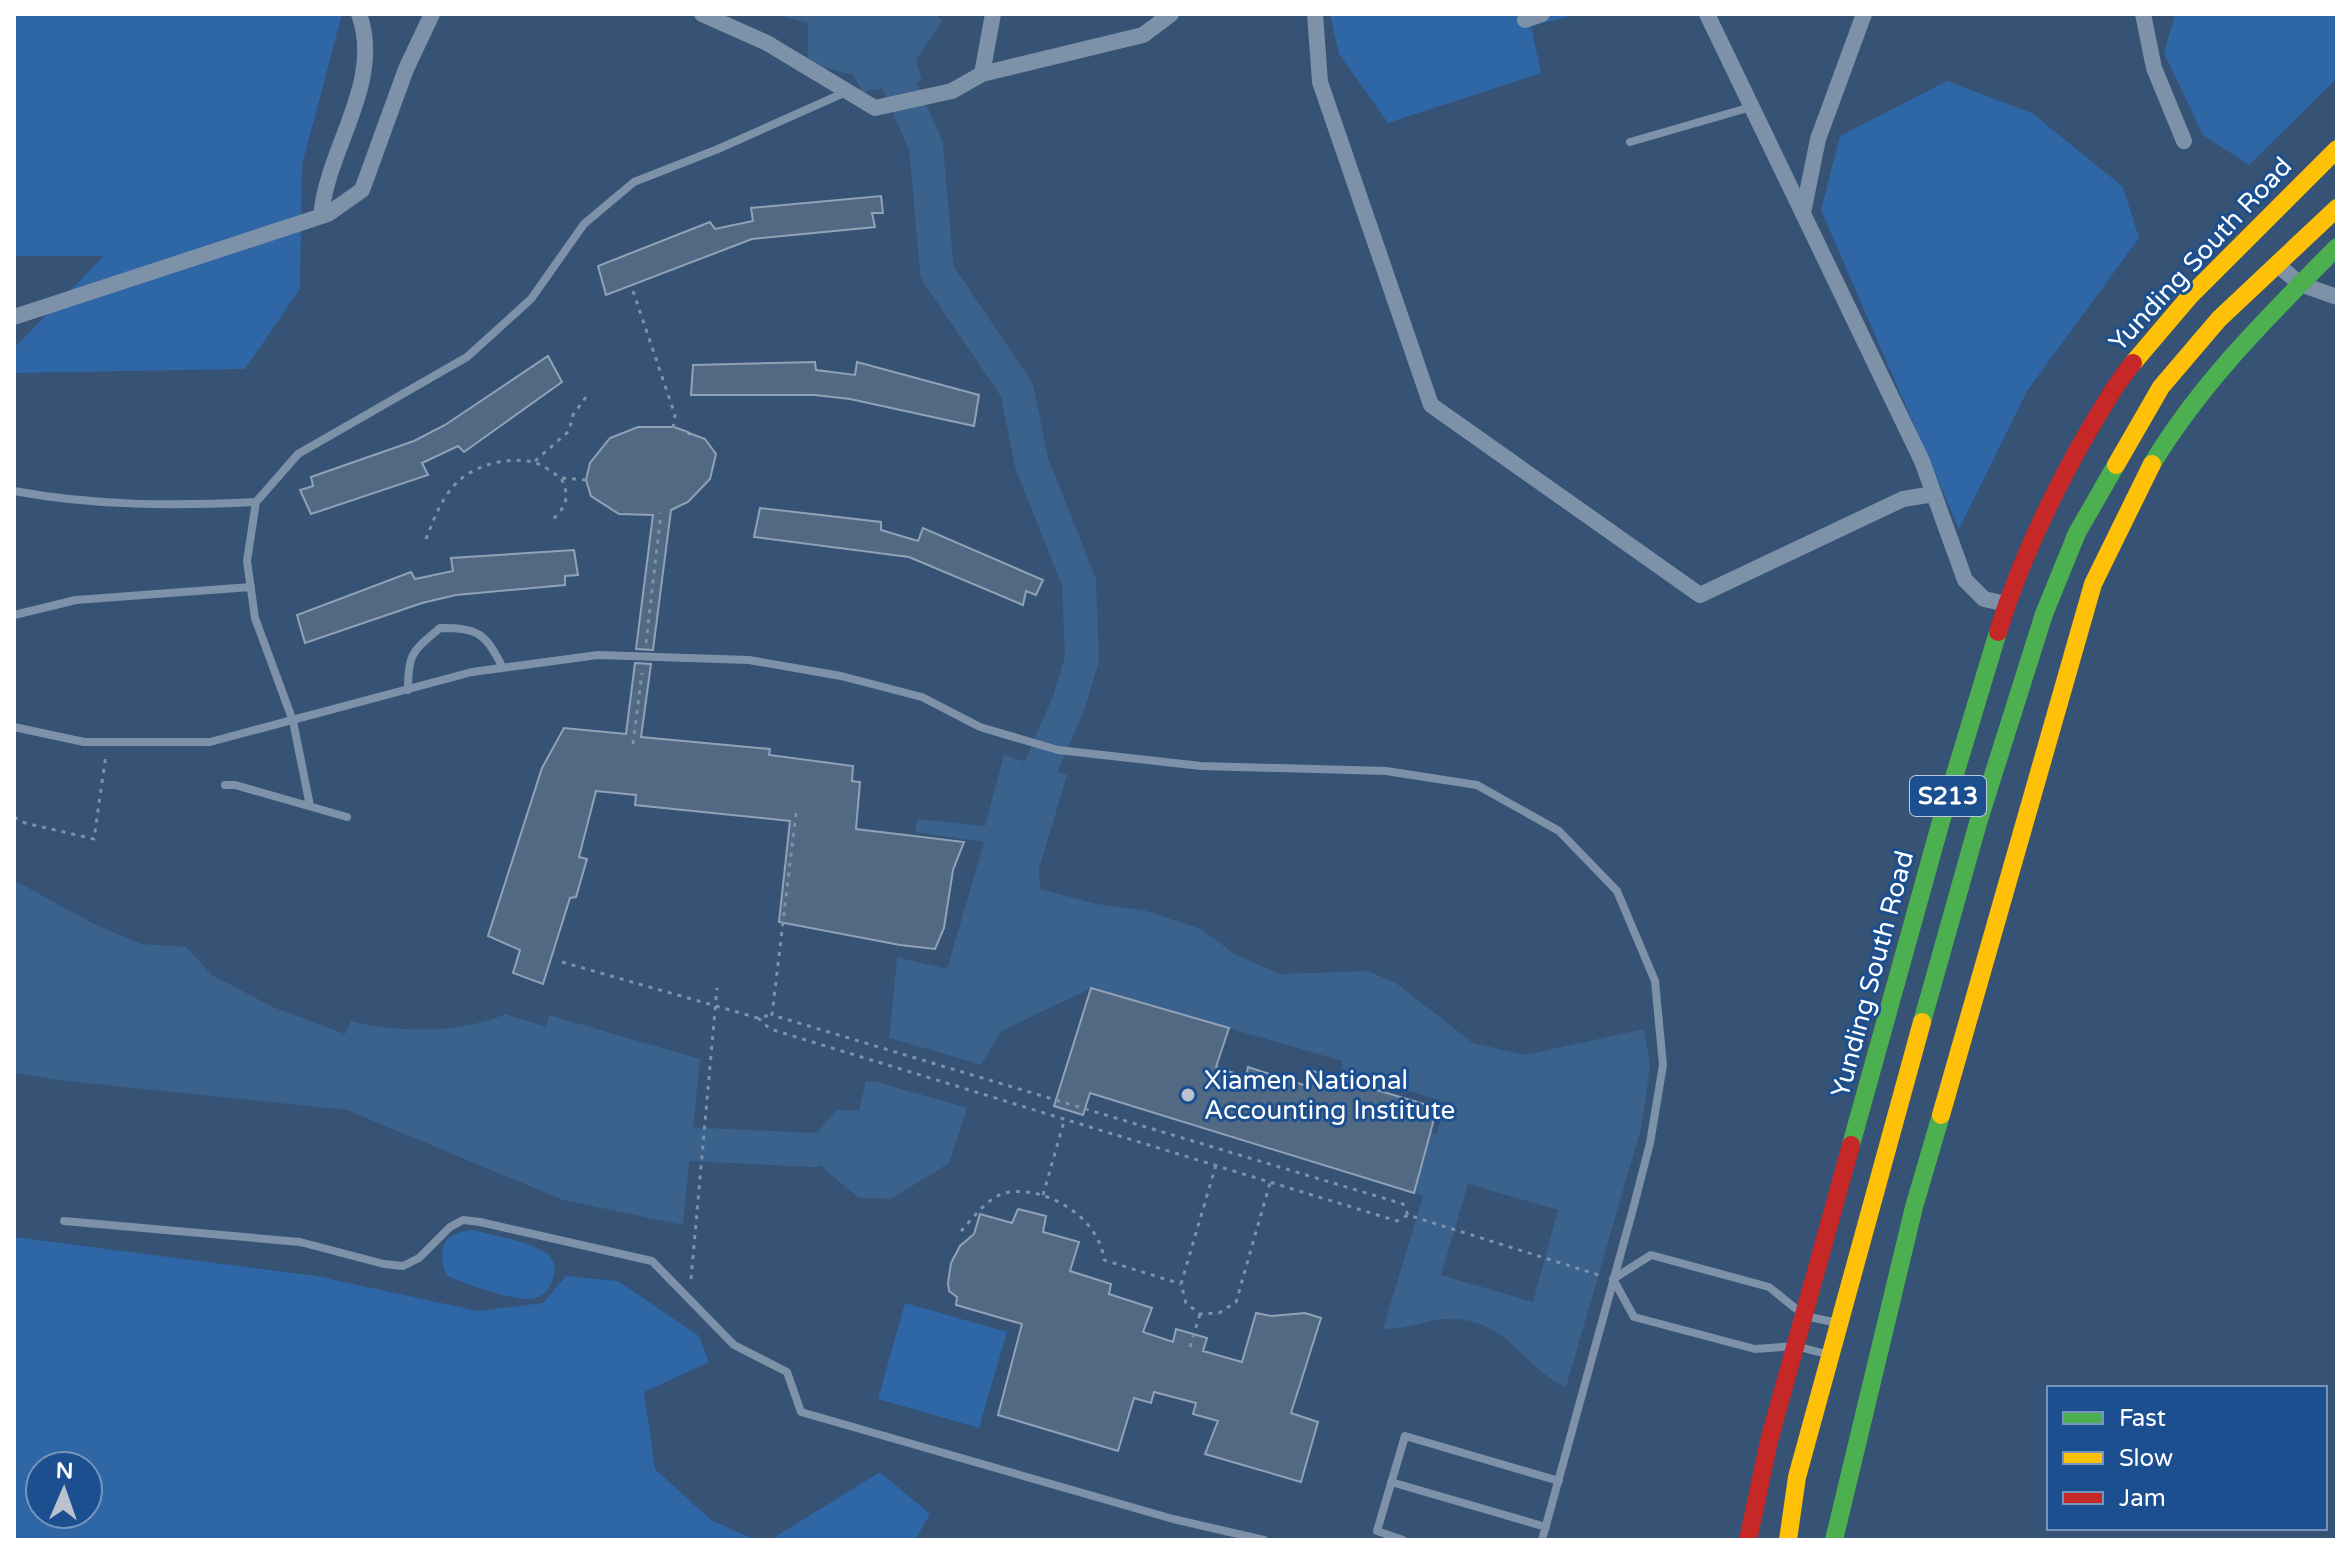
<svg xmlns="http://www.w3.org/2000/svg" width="2351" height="1554" viewBox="0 0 2351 1554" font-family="'Varela Round',sans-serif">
<rect width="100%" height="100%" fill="#365274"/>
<path fill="#2f66a5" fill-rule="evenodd" d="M14 14H342L302 165 300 289 245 369 14 373V348L104 256H14Z
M1330 14H1579L1531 26 1541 73 1388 123 1339 54Z
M2175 14H2337V78L2249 165 2203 135 2164 53Z
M1947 81 2032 113 2123 187 2139 238 2027 391 1959 529 1821 210 1840 136Z
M475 1230C493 1236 532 1242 546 1253 553 1258 556 1266 554 1275 551 1288 545 1297 530 1299 515 1301 461 1283 446 1275 436 1248 444 1231 475 1230Z
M14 1237 316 1276 478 1311 543 1303 566 1276 618 1281 699 1336 709 1362 644 1392 655 1469 711 1520 756 1540H14ZM88 1466V1514H40V1466Z
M905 1303 1007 1332 979 1428 878 1399Z
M880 1472 930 1514 915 1540H770Z"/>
<path fill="#3b618d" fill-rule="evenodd" d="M774 14H937L942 21 916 60 922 81 863 92 853 75 808 63V23Z
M1004 755 1067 775 1039 869 1040 889 1097 904 1143 910 1201 929 1236 955 1280 974 1368 971 1396 983 1473 1043 1525 1055 1644 1029 1650 1065 1642 1125 1566 1387C1523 1368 1510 1323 1457 1319 1431 1317 1409 1330 1383 1329L1423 1196 1414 1193 1430 1133 1437 1134 1445 1102 1342 1071V1061L1091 988 1002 1031 982 1063 949 1163 891 1199 859 1198 822 1167 812 1138 837 1110H859L866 1081 885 1082 897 957 947 969 984 842 915 832 917 819 985 826ZM1468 1184 1558 1210 1533 1302 1441 1275Z
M14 880 96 925 141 944 186 947 212 975 273 1007 345 1034 351 1021C399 1033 459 1034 505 1014L546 1027 549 1015 700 1059 683 1225 563 1200 347 1110 66 1081 14 1073Z"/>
<path fill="#365274" d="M886 1037 986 1066 971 1109 863 1078H882Z"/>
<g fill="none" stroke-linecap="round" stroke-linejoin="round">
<path stroke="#3b618d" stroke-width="34" d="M899 85 926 146 937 272 1017 390 1032 464 1079 582 1082 659 1069 702 1023 808
M646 1142 811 1150 861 1144"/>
</g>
<path fill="#526984" stroke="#92a2b6" stroke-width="2" d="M881 196 883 213H872L875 227 752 239 606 295 598 266 710 222 715 229 753 221 751 208Z
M548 356 562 382 464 452 458 446 422 463 428 475 311 514 300 490 313 486 311 477 414 441 445 425Z
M815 362 816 370 855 375 857 362 979 395 974 426 850 399 815 395H691L693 365Z
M638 427H674L688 432 689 435V433L705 439 716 454 710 479 688 502 671 510 653 650 636 649 653 515 619 514 591 496 586 480 590 463 610 438Z
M760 508 881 522V530L918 541 923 528 1043 580 1036 595 1026 591 1023 605 909 557 754 537Z
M574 550 578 575 565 576V585L456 595 422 603 305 643 297 615 411 572 415 579 453 571 451 558Z
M635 663 651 664 641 737 770 749 769 755 853 766 852 781 860 782 856 829 964 842 953 870 944 928 935 949 900 945 779 922 790 821 635 805 636 795 596 791 579 857 587 859 576 897 570 898 543 984 513 973 520 950 488 936 542 768 564 728 626 734Z
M1091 988 1229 1028 1216 1067 1246 1077 1248 1067 1307 1086 1310 1070 1437 1108 1414 1193 1090 1093 1083 1115 1054 1106Z
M1018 1209 1046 1216 1043 1232 1079 1242 1070 1271 1111 1284 1109 1294 1152 1308 1143 1332 1173 1342 1176 1329 1207 1338 1203 1351 1242 1362 1256 1313 1271 1316 1305 1313 1321 1318 1291 1413 1318 1422 1301 1482 1205 1454 1218 1421 1193 1414 1196 1403 1154 1392 1151 1403 1134 1398 1118 1451 998 1415 1022 1324 956 1305 957 1297 949 1291 948 1283 951 1263 960 1246 974 1234 980 1214 1012 1223Z"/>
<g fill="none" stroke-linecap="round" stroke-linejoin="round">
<path stroke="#7d92a8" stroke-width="3" stroke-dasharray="4 6" stroke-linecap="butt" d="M633 291 675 415 673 428
M535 461 569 431 573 415 586 397
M562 478 586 480
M426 539C433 521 440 502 452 488 469 466 506 456 533 462 543 465 552 472 561 478 570 496 567 506 553 519
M646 643 661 513
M633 744 642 673
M796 813 772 1015 1403 1204 1408 1215
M14 817 25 823 94 839 106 754
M562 962 758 1018 770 1015
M758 1018 770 1029 1397 1221 1408 1215 1602 1276
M1216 1165 1181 1284 1186 1303 1200 1314 1219 1313 1236 1302 1270 1183
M1043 1195 1065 1118
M961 1231C974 1217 990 1194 1010 1192 1050 1187 1100 1220 1104 1260L1181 1284
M691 1279 717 988
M1190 1347 1200 1314"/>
<path stroke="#7d92a8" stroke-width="8" d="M1630 142 1751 107
M14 491C95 506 174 506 256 502L298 454 467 357 531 299 584 224 634 182 718 149 846 92
M256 502 247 561 255 618 293 721 310 806
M14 615 76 600 251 587
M408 690C408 652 413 651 440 628 479 628 485 633 503 668
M14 727 84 742H210L472 672 598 655 749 660 841 676 922 697 980 727 1058 750 1201 766 1386 771 1477 785 1559 831 1617 891 1655 981 1663 1065 1650 1143 1633 1209 1542 1540
M225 785H235L347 817
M64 1221 300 1242 384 1264 403 1266 419 1258 450 1227 463 1220 480 1222 652 1261 734 1345 787 1372 801 1412 1173 1519 1264 1540
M1826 1354 1796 1346 1755 1349 1634 1317 1613 1279 1651 1255 1769 1287 1805 1316 1833 1322
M1391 1482 1546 1527
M1403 1540 1377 1531 1405 1436 1559 1481"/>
<path stroke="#7d92a8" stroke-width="16" d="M359 14C383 80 331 143 322 208L328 214 362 190 406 69 432 14
M702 14 767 43 875 108 952 91 982 74 1143 35 1171 14
M1315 14 1320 82 1431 405 1700 595 1903 499 1934 494
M1707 14 1922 461 1965 580 1984 599 2007 604
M2143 14 2154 68 2184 141
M1525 20 1542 14
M982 74 993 14
M1803 213 1818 139 1864 14
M2277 264 2300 284 2337 297
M14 317 328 214"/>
<path stroke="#4caf50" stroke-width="18" d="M2152 464C2202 381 2270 315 2337 247
M1922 1022 1978 823 2044 614 2077 533 2116 465
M1851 1145 1943 814 1998 632
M1834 1540 1914 1207 1941 1115"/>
<path stroke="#ffc107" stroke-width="18" d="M2133 363 2190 296 2337 149
M2116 465 2161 387 2219 319 2337 208
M1941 1115 2093 584 2152 464
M1788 1540 1797 1477 1922 1022"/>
<path stroke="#c62828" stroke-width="18" d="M1998 632C2020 561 2052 494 2089 430 2103 407 2115 384 2133 363
M1748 1540 1769 1441 1851 1145"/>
</g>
<circle fill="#b9c2ce" stroke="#1b4f8f" stroke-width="3" cx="1188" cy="1095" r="8"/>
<g text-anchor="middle" stroke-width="6" stroke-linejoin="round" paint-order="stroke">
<rect fill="#1b4f8f" stroke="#bbcadd" stroke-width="2" x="1910" y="776" width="76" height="40" rx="6"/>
<g font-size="24" font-weight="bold" fill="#fff">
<text x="1948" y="804">S213</text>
</g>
<g font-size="26" fill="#fff" stroke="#1b4f8f">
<text transform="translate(2200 254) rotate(-47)" y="9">Yunding South Road</text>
<text transform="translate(1872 974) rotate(-75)" y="9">Yunding South Road</text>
</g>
<g font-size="26" fill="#fff" stroke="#1b4f8f" text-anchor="start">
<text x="1204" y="1089">Xiamen National<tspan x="1204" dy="30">Accounting Institute</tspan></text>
</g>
</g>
<rect width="2351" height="1554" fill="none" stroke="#ffffff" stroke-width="32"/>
<rect x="2047" y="1386" width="280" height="144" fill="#1b4f8f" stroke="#7695bc" stroke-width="2"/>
<rect x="2063" y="1412" width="40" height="12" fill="#4caf50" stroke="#7695bc" stroke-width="2"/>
<text x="2119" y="1426" font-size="24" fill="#ffffff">Fast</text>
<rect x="2063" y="1452" width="40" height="12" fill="#ffc107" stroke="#7695bc" stroke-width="2"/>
<text x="2119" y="1466" font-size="24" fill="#ffffff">Slow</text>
<rect x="2063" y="1492" width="40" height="12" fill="#c62828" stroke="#7695bc" stroke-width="2"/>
<text x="2119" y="1506" font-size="24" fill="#ffffff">Jam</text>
<g transform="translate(64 1490) rotate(2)"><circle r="38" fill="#1b4f8f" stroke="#7695bc" stroke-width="2"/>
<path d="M0-6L14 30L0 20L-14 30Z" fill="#b9c2ce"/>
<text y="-12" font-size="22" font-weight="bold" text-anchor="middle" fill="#ffffff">N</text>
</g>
</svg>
